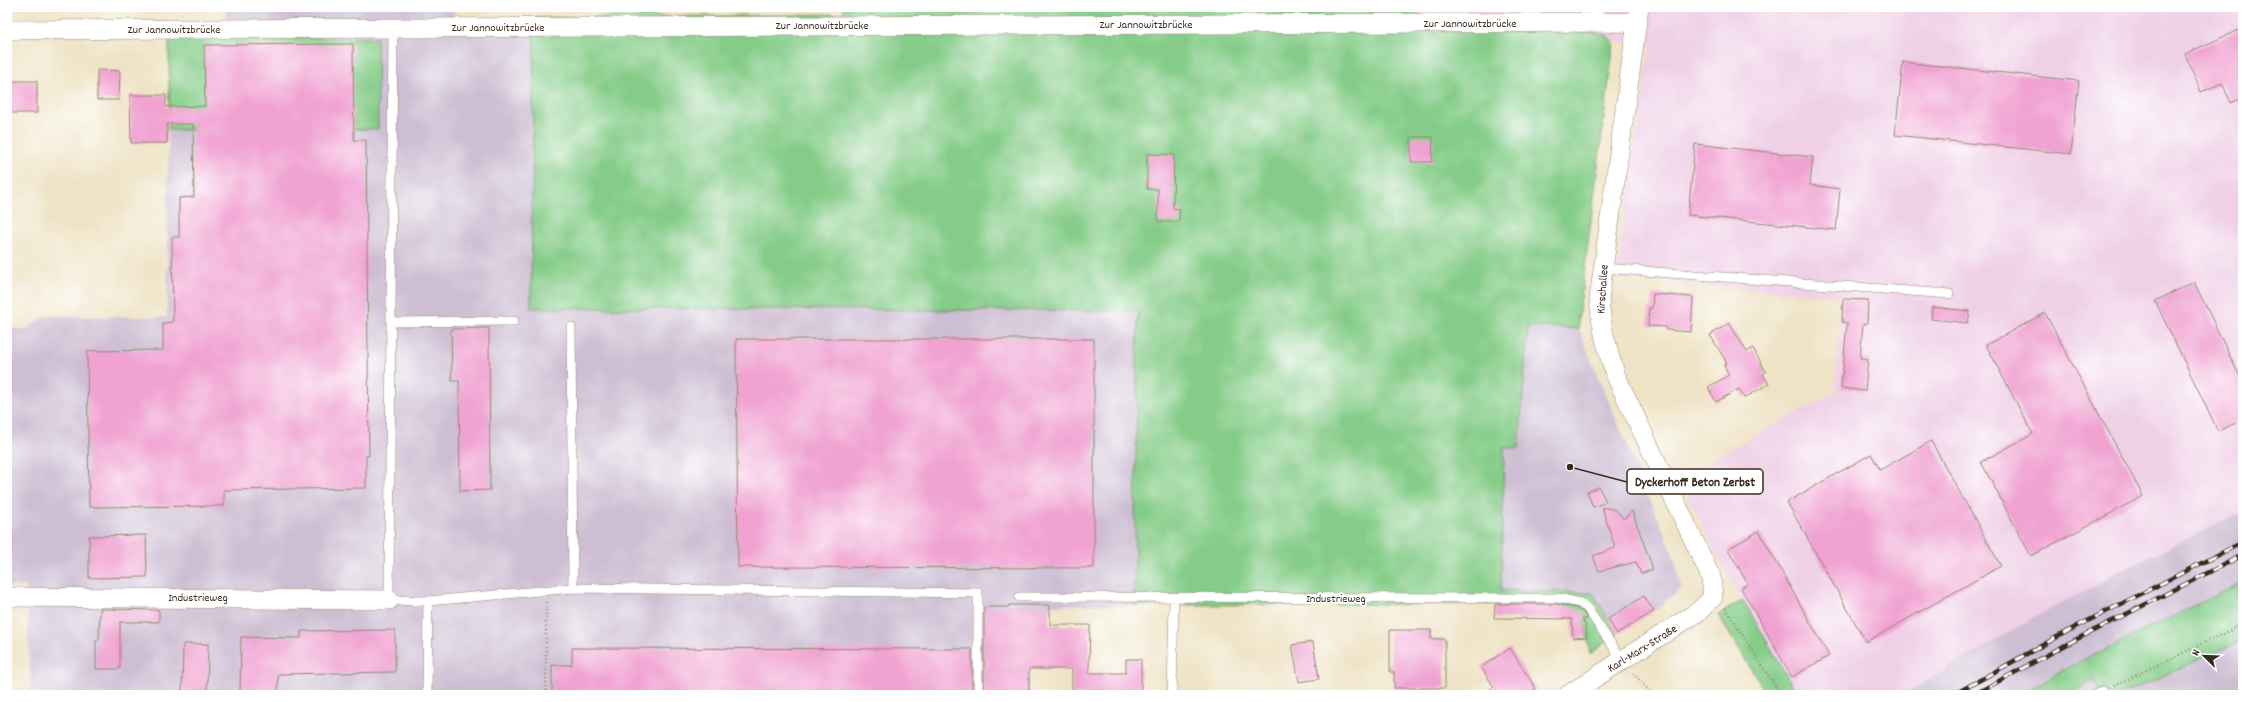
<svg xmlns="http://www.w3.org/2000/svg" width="2250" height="702" viewBox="0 0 2250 702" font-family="Dekko,sans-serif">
<rect width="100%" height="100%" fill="#fff"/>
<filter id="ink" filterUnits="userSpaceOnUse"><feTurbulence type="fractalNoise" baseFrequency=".025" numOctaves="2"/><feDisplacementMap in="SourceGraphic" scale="8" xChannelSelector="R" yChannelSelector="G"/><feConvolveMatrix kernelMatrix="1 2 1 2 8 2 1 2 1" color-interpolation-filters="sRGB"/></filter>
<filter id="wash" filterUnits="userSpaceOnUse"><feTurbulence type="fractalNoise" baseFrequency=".012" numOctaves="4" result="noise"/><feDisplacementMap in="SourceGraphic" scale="16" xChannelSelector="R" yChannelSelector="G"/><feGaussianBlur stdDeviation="0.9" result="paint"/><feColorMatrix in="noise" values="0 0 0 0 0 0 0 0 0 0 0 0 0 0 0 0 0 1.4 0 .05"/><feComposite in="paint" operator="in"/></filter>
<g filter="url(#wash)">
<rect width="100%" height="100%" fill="#efe3c5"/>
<path fill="#efd0e7" d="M1421 7H2243V512L2025 623 1903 695H1798L1722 565 1678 477 1835 392 1841 296 1616 278 1650 42H1614L1611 38 1593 32 1417 31Z"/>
<path fill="#cdbed3" d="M226 7H454L455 18H534L531 308 1138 311 1134 605H1009L1008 695H31L26 586H7V329H27L44 316 167 317 169 38H225Z
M1528 326 1579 329 1596 372 1672 551 1682 588 1654 611 1617 634 1593 593 1501 591 1504 447 1519 448Z
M2243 512V582L2057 673 2021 695H1903L2025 623 2130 566Z
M2243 640V695H2121L2192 663Z
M2094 680 2102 695H2067Z"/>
<path fill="#84cc87" stroke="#607b52" d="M844 7H1420L1417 31 1593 32C1602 34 1609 34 1614 42L1578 321 1579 329 1528 326 1519 448H1504L1501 590 1593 593 1617 634 1590 654 1585 624 1576 610 1558 604 1134 605 1138 311 531 308 534 18 843 14Z
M169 38H377L378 129 169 130Z
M2243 582V640L2121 695H2102L2094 680 2067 695H2021L2057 673Z
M1743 600 1798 695H1767L1718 615Z"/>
<g id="blocks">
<path fill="#f0a2d1" d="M2243 28V98L2231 103 2222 83 2201 92 2185 54Z
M353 44 354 140H366L369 456H366V488L224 490V506L89 507 87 351 163 350V323L173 322 172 237H179V198L194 197 193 124H167V143H131L130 95H166V107L205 106 204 45Z
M1903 62 2079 81 2071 154 1895 135Z
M97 70 120 71 119 100H97Z
M7 81H37V113H7Z
M1411 137H1433L1432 162H1411Z
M1695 144 1813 157 1810 185 1840 189 1836 230 1688 215Z
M1147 154 1174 155 1173 208 1180 209 1179 222H1158V189H1147Z
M2194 282 2243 383V420L2218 431 2155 301Z
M1653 294 1693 297 1691 332 1666 330V327L1648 326 1649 308H1652Z
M1843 299 1868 300 1867 324H1863L1860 358 1868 359 1865 391 1841 388 1847 323 1842 322Z
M1932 307 1970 311 1968 323 1931 319Z
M2045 313 2143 496 2031 556 1981 462 2033 434 1986 345Z
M1729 323 1747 352 1753 348 1766 372 1763 374 1769 384 1744 398 1739 389 1716 402 1708 387 1729 375 1724 365 1727 363 1710 335Z
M489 328 490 490 460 491 459 381H452L451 329Z
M736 339H1094V568L738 567Z
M1931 441 2001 566 1866 642 1787 502 1871 454 1880 470Z
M1599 487 1606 502 1593 507 1587 492Z
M1602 507 1616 510 1624 519 1632 511 1653 569 1641 574 1636 562 1599 571 1593 556 1615 548Z
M1759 531 1829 656 1792 677 1741 588 1748 584 1728 549Z
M146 535 147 577 89 578V536Z
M1644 596 1654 611 1617 634 1608 619Z
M1495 604H1557L1575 608 1583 612 1587 619H1582L1585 624 1587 637 1573 638 1572 619 1494 618Z
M1009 605H1050V625H1090L1089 673H1126V659H1141V695H1072V669H1029V695H984V607H1008Z
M100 609 159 610V622H120V669H96V640H99Z
M395 630V672L278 674V695H240L241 637 301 638V631Z
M1390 630H1431V639H1445V688H1394V672H1390Z
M1313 642 1319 679 1299 682 1292 645Z
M183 644H208L207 695H182Z
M572 648 972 649V695H552V665H572Z
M1510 648 1536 689 1527 695H1481L1494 687 1481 667Z"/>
</g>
</g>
<g filter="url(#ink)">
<use href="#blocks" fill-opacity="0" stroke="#958672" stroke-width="1"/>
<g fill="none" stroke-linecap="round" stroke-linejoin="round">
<defs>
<path id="lane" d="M1598 22V7
M393 27 389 600 428 601 573 588 978 593V695
M1603 268 1949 294
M391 322 514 321
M571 327 573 588
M1019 597 1558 598 1580 603 1587 608 1622 660
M427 695 428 601
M1172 695 1174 598
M2094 695 2103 691"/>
<path id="street" d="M7 30 1637 22
M7 597 389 600
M1568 695 1699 611 1713 597 1711 577 1616 376C1607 351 1601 327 1599 299L1639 7"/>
</defs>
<use href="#lane" stroke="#958672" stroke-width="10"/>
<use href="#street" stroke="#958672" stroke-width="20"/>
<path stroke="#958672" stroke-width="2.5" stroke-dasharray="1 3" stroke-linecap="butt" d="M546 602V695
M1725 608 1781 695
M1633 673 1653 695
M2114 686 2243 624"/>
<use href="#lane" stroke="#fff" stroke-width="9"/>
<use href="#street" stroke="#fff" stroke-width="19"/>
<defs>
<path id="rail" d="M1953 695 2068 631 2243 542
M1973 695 2075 640 2243 555"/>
</defs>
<use href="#rail" stroke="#3b2a1e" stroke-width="4.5"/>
<use href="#rail" stroke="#fff" stroke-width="3" stroke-dasharray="9" stroke-linecap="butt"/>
</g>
</g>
<g text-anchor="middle" stroke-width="4" stroke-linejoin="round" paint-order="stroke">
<g font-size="12" fill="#3b2a1e" stroke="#fff">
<text x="1470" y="27">Zur Jannowitzbrücke</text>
<text x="1146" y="28">Zur Jannowitzbrücke</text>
<text x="822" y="29">Zur Jannowitzbrücke</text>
<text x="498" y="31">Zur Jannowitzbrücke</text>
<text x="174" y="33">Zur Jannowitzbrücke</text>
<text transform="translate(1602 289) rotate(-86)" y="4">Kirschallee</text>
<text x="198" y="601">Industrieweg</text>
<text x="1336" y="602">Industrieweg</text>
<text transform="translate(1642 648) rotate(-32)" y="4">Karl-Marx-Straße</text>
</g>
</g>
<path fill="none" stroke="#3b2a1e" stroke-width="1.5" d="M1570 467L1627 482"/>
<circle fill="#3b2a1e" stroke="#fff" stroke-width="1.5" cx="1570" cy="467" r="4"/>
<rect fill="#fff" stroke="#3b2a1e" stroke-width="1.5" x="1627" y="469" width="136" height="25" rx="4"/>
<g font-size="13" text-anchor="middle" font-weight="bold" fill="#3b2a1e">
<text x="1695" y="486">Dyckerhoff Beton Zerbst</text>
</g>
<rect width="2250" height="702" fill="none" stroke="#fff" stroke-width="24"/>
<g transform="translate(2204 656) rotate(293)" stroke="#ffffff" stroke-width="3" paint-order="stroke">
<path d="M0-3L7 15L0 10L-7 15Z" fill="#3b2a1e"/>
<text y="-6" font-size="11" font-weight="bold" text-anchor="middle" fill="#3b2a1e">N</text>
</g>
</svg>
